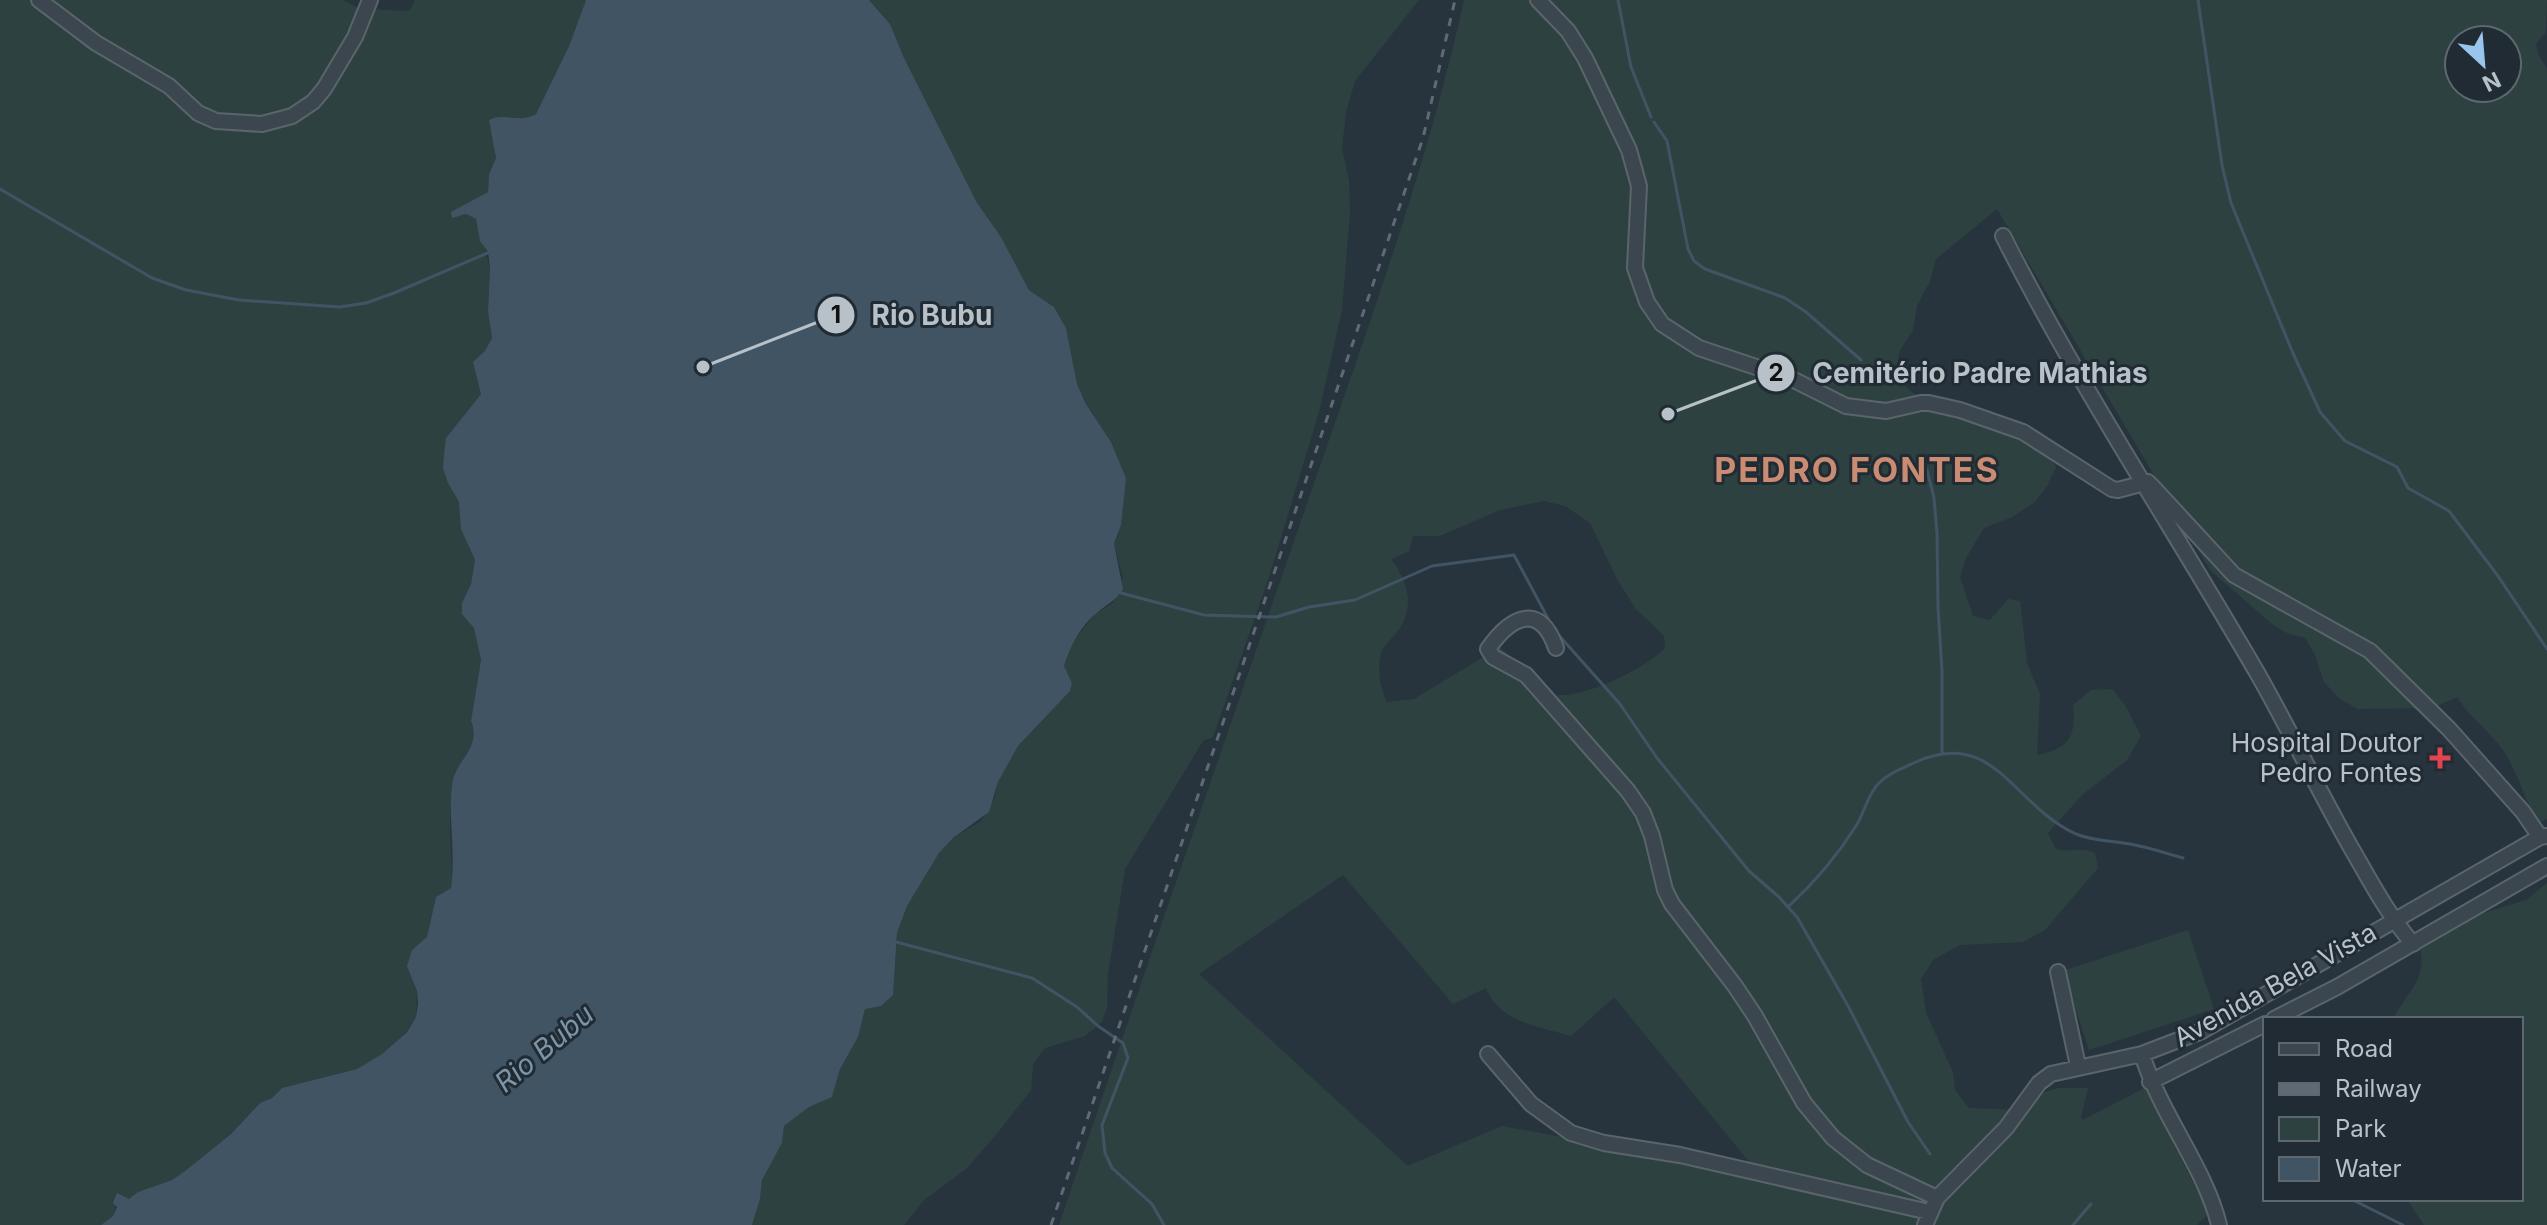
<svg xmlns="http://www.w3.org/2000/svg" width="2547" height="1225" viewBox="0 0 2547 1225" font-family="Inter,sans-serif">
<rect width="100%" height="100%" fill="#28343d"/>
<path fill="#2d4240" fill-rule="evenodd" d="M0 0H343L358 8 405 11 410 10 415 0H586L569 46 536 114 527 119 510 117 495 146 496 158 489 174 488 192 465 205 459 216 466 214 476 219 490 267 488 311 492 338 485 351 481 394 446 438 448 483 459 502 467 543 475 560 471 584 462 603 474 627 481 660 471 721C480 744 462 753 458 773 453 792 450 811 450 830 450 850 454 868 451 888L436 897 427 937 422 943 414 982 417 991 416 1017 407 1031 382 1054 357 1069 282 1088 272 1098 260 1103 231 1134 185 1171 172 1180 138 1192 129 1199 117 1194 114 1216 101 1225H0Z
M869 0H1419L1355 81 1346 112 1342 148 1349 181 1350 212 1342 310 1319 412 1269 577 1213 737 1203 741 1125 869 1108 974 1107 1007 1102 1022 1085 1036 1045 1048 1033 1064 1031 1090 999 1131 967 1168 924 1200 904 1225H752L760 1199 762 1180 782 1143 784 1126 809 1107 832 1097 840 1069 858 1037 865 1009 893 995 897 933 907 906 939 853 953 838 981 821 995 797 998 782 1018 746 1070 691 1072 683 1064 666 1071 645 1095 614 1113 603 1123 578 1114 544 1118 536 1126 478 1111 442 1086 403 1077 384 1066 328 1054 307 1029 290 1001 237 977 204 904 58 890 24Z
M1464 0H2547L2546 32 2536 44 2538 54 2547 69V819L2539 823C2524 800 2518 772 2503 750 2490 731 2468 717 2458 697L2432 708 2358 709 2340 699 2324 682 2315 655 2305 638 2287 633 2272 624 2210 570 1997 209 1936 259 1930 281 1917 306 1913 330 1900 350 1896 372C1899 376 1902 383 1906 387 1944 422 2031 419 2056 467L2047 486 2035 502 2012 517 1984 528 1966 558 1960 577 1973 616 1990 620 2008 599 2020 601 2027 663 2040 694 2037 755C2068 749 2077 737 2073 705L2091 690 2112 689 2125 705 2141 736 2127 760 2082 795 2048 833 2056 849C2070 853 2082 846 2095 853L2098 868 2045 930 2023 942 1960 945 1933 960 1921 979 1926 1013 1953 1072 1955 1090 1969 1108 2020 1110 2039 1094 2058 1088H2088L2081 1117 2083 1120 2150 1085 2173 1143 2209 1214 2197 1225H1059C1141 981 1226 738 1310 495 1366 332 1427 169 1464 0ZM2459 40H2507V88H2459ZM1544 501 1565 506 1590 523 1617 579 1635 608 1664 636 1665 648C1646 669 1566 710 1539 690 1531 684 1526 672 1519 665 1513 659 1506 653 1500 647L1414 699 1387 702C1380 689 1377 667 1381 653 1385 642 1394 638 1400 628 1415 604 1407 580 1391 559L1409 551 1413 536H1440L1500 510ZM1343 875 1453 1004 1486 988C1499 1022 1540 1027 1571 1036L1614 997 1751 1164 1567 1138 1502 1126 1408 1166 1199 974Z
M2547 883V1225H2424L2407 1199H2521V1019H2393C2407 992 2431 976 2418 944L2468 918 2526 900Z
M2188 930 2214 1009 2089 1050 2063 971Z"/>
<path fill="#405464" d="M586 0H869L890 24 904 58 977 203 1001 237 1029 290 1054 307 1066 328 1077 384 1086 404 1111 442 1126 478 1121 525 1114 544 1123 589C1116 600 1109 603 1099 611 1081 625 1070 646 1064 666L1072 683 1070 691 1018 746 998 782 989 812 953 838 939 853 907 906 897 933 893 995 881 1006 865 1009 858 1037 840 1069 832 1097 809 1107 784 1126 782 1143 762 1180 760 1199 752 1225H101L113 1216 117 1207 113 1203 117 1193 129 1199 138 1192 172 1180 185 1171 231 1134 260 1103 272 1098 282 1088 357 1069 382 1054 407 1032 416 1017 418 1003 417 991 407 966 412 950 427 937 436 897 451 888C456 854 448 819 452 785 455 760 482 748 471 721L481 660 474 628 462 614V603L471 584 475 560 461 529 459 502 448 483 443 468 444 455 446 438 481 394 473 362 485 351 492 338 488 311 490 267 488 252 480 241 476 219 466 214 452 218 451 212 488 192 489 174 496 158 489 120C505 112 520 124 536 114L569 46Z"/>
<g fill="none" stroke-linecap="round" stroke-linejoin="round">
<path stroke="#405464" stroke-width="3" d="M1618 0 1631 67 1651 117
M2198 0 2222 165 2231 203 2292 351 2320 412 2345 441 2397 467 2408 488 2449 511 2498 576 2547 649
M1654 122 1667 141 1688 249 1694 261 1705 269 1785 298 1806 312 1861 360
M0 189 152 278 186 290 239 300 340 307 366 303 394 293 490 252
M1927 470 1934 498 1937 533 1938 607 1942 671V752
M1121 593 1204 615 1276 617 1309 607 1355 600 1432 566 1514 555 1551 624
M1555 631 1620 704 1657 758 1749 871 1779 897 1797 917 1847 1004 1908 1122 1930 1154
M1789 906C1815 882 1837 856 1856 826 1865 812 1867 795 1879 783 1889 773 1903 768 1916 762 1995 727 2013 806 2076 834 2093 841 2112 841 2130 844 2148 847 2165 853 2183 858
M896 942 1032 978 1077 1007 1098 1026 1123 1043 1128 1058 1102 1125 1105 1153 1112 1168 1152 1204 1164 1225
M2351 1199 2403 1225
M2073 1225 2091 1204"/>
<defs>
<path id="minor" d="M39 0 96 43 169 86 198 113 216 121 262 124 292 116 313 102 324 89 355 37 370 0
M1538 0 1568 31 1585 58 1629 150 1639 186 1635 268 1647 302 1662 324 1699 348 1792 379 1846 406 1886 411 1921 403H1929L1960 410 2023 432 2112 489 2118 490 2148 482
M2003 236C2080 388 2174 529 2259 676 2293 736 2322 798 2357 858 2374 888 2390 917 2413 944
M2151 485 2234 575 2370 651 2449 729 2523 812 2540 837
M1556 648C1540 602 1511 616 1488 649L1493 657 1526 675 1628 791 1643 813 1652 836 1665 890 1672 904 1735 986 1755 1016 1804 1103 1833 1138 1867 1165 1937 1198
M2058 972 2078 1066
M2274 1019 2337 987 2547 866
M1488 1054 1531 1104 1571 1133 1604 1143 1680 1155 1929 1212
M2142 1054C2160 1114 2205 1167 2219 1225
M2150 1082 2265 1024
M1925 1225 1937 1198 2006 1128 2039 1083 2051 1074 2142 1054 2202 1031 2540 837 2547 836"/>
</defs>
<use href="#minor" stroke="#5a646b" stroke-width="18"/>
<use href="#minor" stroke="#3c464e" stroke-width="14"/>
<path stroke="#5f6a74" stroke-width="3" stroke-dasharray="8 8" stroke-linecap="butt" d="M1051 1225 1423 138 1455 0"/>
</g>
<path fill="#e0444e" stroke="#212b33" stroke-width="3" d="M2436 746h8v8h8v8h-8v8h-8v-8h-8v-8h8z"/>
<g text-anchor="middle" stroke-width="6" stroke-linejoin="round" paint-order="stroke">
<g font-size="26" fill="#b8c1c8" stroke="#212b33" text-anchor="end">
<text x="2422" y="752">Hospital Doutor<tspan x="2422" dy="30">Pedro Fontes</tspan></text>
</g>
<g font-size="26" fill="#b8c1c8" stroke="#212b33">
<text transform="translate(2275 985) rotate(-29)" y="9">Avenida Bela Vista</text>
</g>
<g font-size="28" font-style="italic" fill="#7d95a8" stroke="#212b33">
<text transform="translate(544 1048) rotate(-40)" y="10">Rio Bubu</text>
</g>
<g font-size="34" font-weight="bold" letter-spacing="2" fill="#c98c72" stroke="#212b33">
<text x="1857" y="482">PEDRO FONTES</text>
</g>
</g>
<path fill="none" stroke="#b8c1c8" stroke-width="3" d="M703 367L836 315M1668 414L1776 373"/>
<g fill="#b8c1c8" stroke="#212b33" stroke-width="3">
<circle cx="703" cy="367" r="8"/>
<circle cx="1668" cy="414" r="8"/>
<circle cx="836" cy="315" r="20"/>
<circle cx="1776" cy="373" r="20"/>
</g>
<g font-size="24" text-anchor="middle" font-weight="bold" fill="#111">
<text x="836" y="323">1</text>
<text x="1776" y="381">2</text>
</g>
<g font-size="28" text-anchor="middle" font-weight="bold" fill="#b8c1c8" stroke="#212b33" stroke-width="6" stroke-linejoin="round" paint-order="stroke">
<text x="932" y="325">Rio Bubu</text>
<text x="1980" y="383">Cemitério Padre Mathias</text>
</g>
<rect x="2263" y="1017" width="260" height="184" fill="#212b33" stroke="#5d676f" stroke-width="2"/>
<rect x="2279" y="1043" width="40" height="12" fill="#3c464e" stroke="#5d676f" stroke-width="2"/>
<text x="2335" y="1057" font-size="24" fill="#b8c1c8">Road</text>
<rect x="2279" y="1083" width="40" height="12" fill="#5f6a74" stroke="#5d676f" stroke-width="2"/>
<text x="2335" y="1097" font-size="24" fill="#b8c1c8">Railway</text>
<rect x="2279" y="1117" width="40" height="24" fill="#2d4240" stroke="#5d676f" stroke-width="2"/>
<text x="2335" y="1137" font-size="24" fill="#b8c1c8">Park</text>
<rect x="2279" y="1157" width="40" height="24" fill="#405464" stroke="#5d676f" stroke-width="2"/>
<text x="2335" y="1177" font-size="24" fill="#b8c1c8">Water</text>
<g transform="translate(2483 64) rotate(154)"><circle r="38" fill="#212b33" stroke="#5d676f" stroke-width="2"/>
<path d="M0-6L14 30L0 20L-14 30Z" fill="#99c5ec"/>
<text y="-12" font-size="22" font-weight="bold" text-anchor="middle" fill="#b8c1c8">N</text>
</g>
</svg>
